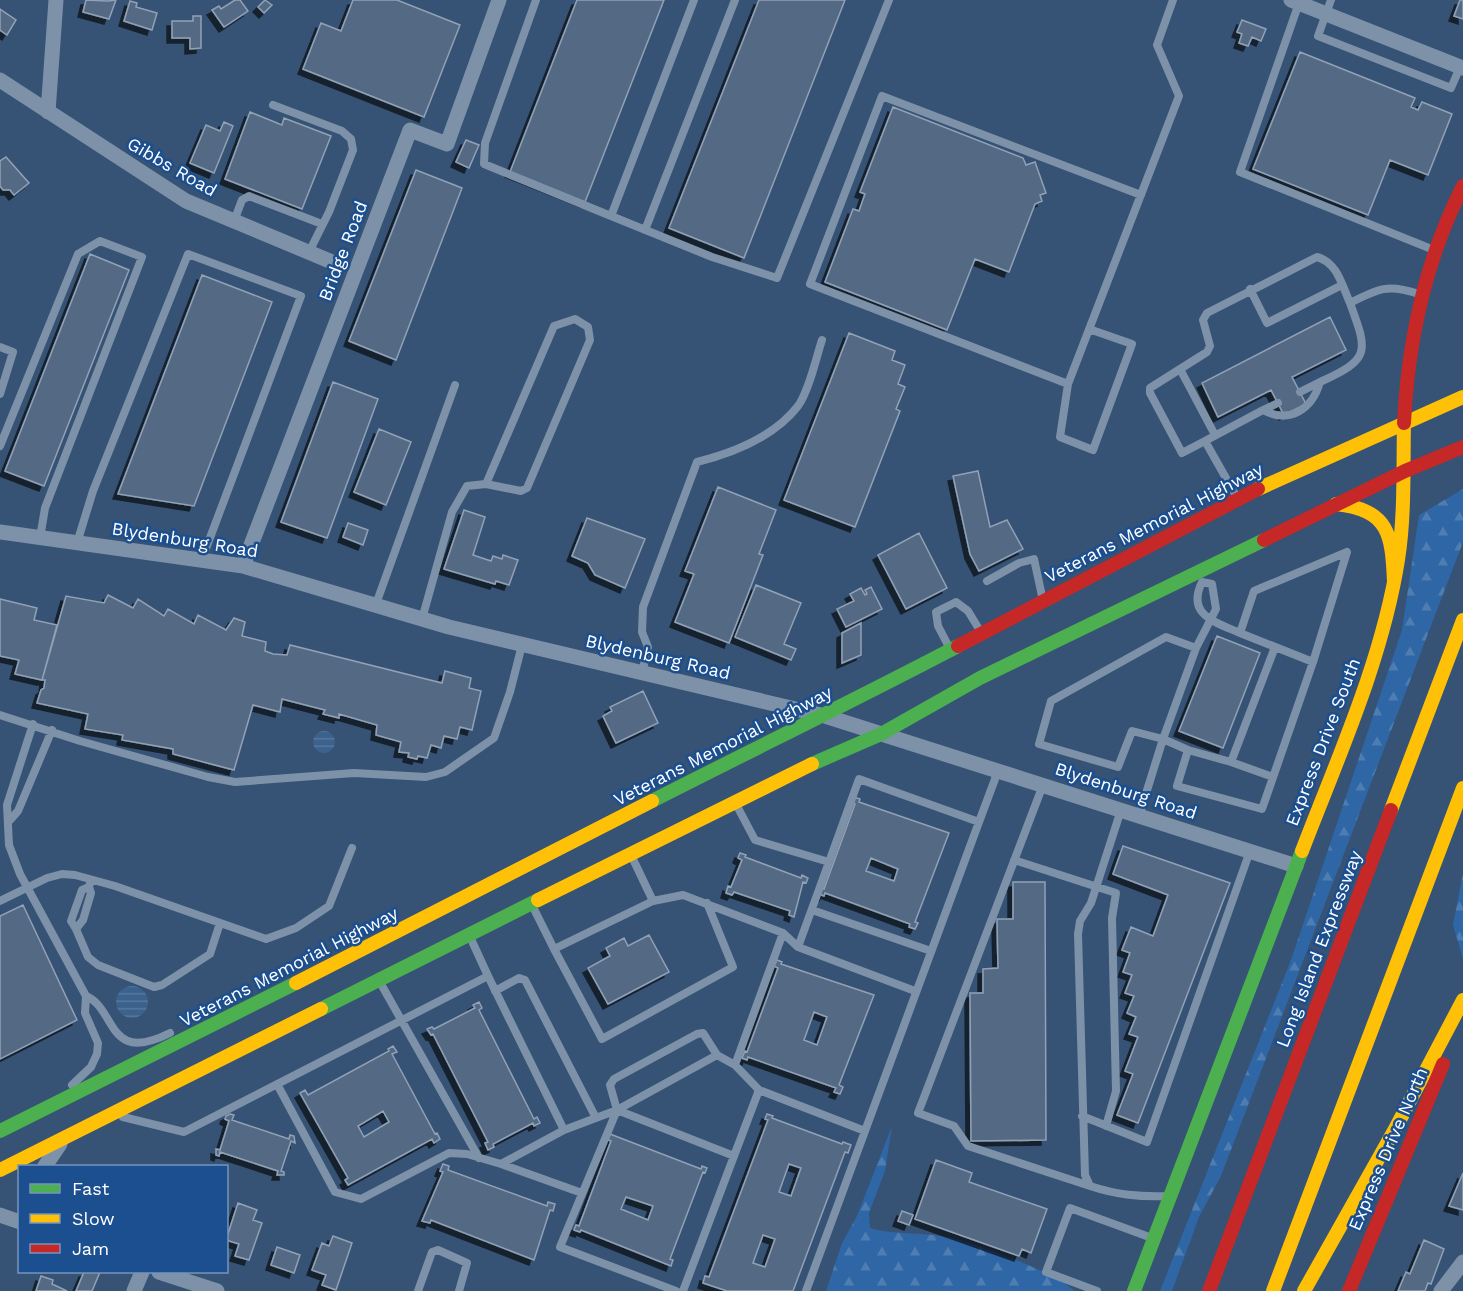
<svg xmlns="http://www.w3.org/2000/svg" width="1463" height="1291" viewBox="0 0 1463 1291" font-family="'Work Sans',sans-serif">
<defs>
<pattern id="forest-firs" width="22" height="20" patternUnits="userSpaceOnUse" patternTransform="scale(1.5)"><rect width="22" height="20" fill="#2f66a5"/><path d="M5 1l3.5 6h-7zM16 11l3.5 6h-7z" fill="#4e7db2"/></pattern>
<pattern id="water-rules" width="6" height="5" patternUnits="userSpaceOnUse" patternTransform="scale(1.5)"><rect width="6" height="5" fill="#3b618d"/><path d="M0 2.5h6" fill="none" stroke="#58799e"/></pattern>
<filter id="shadow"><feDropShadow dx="-5" dy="5" stdDeviation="0" flood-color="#0009"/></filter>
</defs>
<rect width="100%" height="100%" fill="#365274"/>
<path fill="url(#forest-firs)" d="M1463 489V542L1221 1176 1199 1217 1172 1291H1160L1291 960 1402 630 1419 515Z
M1463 873V959L1453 925Z
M892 1126 885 1171 869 1213 870 1228C892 1235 923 1232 948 1237 972 1242 1060 1274 1074 1291H826L842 1243 857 1216Z"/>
<path fill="url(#water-rules)" d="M313 742a11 11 0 1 1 22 0a11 11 0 1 1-22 0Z
M116 1002a16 16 0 1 1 32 0a16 16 0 1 1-32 0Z"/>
<path fill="#526984" stroke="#92a2b6" stroke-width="1.5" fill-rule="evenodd" filter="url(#shadow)" d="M86 0 108 1 116 0 109 19 83 12Z
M235 0H240L248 11 224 27 212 10 219 6 221 9Z
M265 0 272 5 264 13 258 7Z
M353 0H397L460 25 424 117 303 69 321 23 341 31Z
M577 0H664L585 202 510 172Z
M759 0H845L744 258 669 228Z
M1460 0H1463V19L1454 16Z
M130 1 137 3 136 7 157 13 152 30 124 21Z
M0 9 16 20 7 35 0 30Z
M193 16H201V48L190 49V38H172V21H193Z
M1242 20 1266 29 1261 41 1252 37 1248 46 1239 43 1242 34 1237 32Z
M1300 52 1415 98 1411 107 1418 110 1422 102 1452 114 1428 175 1390 160 1368 215 1253 169Z
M893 107 1023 158 1026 165 1035 162 1046 193 1040 195 1042 201 1035 204 1009 272 975 259 947 330 825 282 853 209 859 211 865 194 860 192Z
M250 112 282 125 284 118 331 136 302 209 225 179Z
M224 122 233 126 214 173 190 163 206 125 220 131Z
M466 140 479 145 469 168 456 162Z
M6 157 29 183 14 195 10 190H3L0 186V161Z
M416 170 462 188 396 360 349 341Z
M90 254 129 270 44 486 5 471Z
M202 275 272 302 194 506 118 494Z
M1330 317 1346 350 1292 377 1306 404 1284 415 1271 390 1218 417 1202 383Z
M849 333 895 351 892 360 905 365 898 384 905 387 896 409 900 411 855 527 784 500Z
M333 382 378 399 327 538 281 522Z
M379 429 411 442 386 505 354 492Z
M978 471 990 527 1007 520 1023 549 979 571 970 554 953 476Z
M718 487 776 510 759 554 763 555 729 643 675 622 694 574 685 571Z
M464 510 485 517 473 555 491 561 493 556 502 559 503 555 518 560 509 585 496 581 495 584 444 569Z
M587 518 645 539 625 588 595 575 588 563 572 556Z
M348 523 368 530 363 545 343 537Z
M919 533 947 588 906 609 878 555Z
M756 585 801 603 784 644 796 649 791 660 735 637Z
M871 587 882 609 846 627 837 609 854 601 850 594 861 588 865 595 867 594 865 590Z
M108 595 133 608 138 599 164 616 168 609 194 624 198 615 226 630 234 618 245 622 242 636 266 642 265 651 273 654 287 655 290 645 442 683 445 671 471 678 469 688 481 691 472 730 460 727 457 739 444 736 441 748 431 745 427 758 418 756 417 759 408 757 409 753 399 752 401 742 376 735 377 725 339 714V718L323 714 325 710 282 699 280 712 253 705 234 770 173 754V749L122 740 123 735 85 729 88 714 37 703 41 690 44 688 45 680H42L66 596 104 603Z
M0 599 37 608 34 620 57 625 42 680 15 674 19 660 0 656Z
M861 623V655L842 663V633Z
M1217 636 1260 653 1223 748 1179 731Z
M643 691 658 723 616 743 603 716 612 711 610 707Z
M853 797 860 799 859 802 949 833 915 922 918 923 915 929 909 927 910 924 825 893 824 896 819 894 821 888 824 889 855 804 851 803ZM871 858 898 869 894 881 866 871Z
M1123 846 1230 883 1138 1123 1117 1115 1133 1074 1125 1071 1138 1037 1129 1034 1136 1017 1127 1013 1134 996 1125 993 1132 975 1123 972 1130 953 1122 950 1131 927 1153 936 1168 895 1113 874Z
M740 853 746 855 745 857 801 878 802 875 808 878 806 883 803 882 794 917 789 915 790 911 734 892 732 895 726 893 728 886 731 887 742 860 738 858Z
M1013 882H1045L1046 1140 971 1141 970 993H983V969L998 968 997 919H1013Z
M23 905 77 1020 0 1059V916Z
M649 935 669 972 608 1004 588 968 610 956 606 948 624 938 628 946Z
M777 960 782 962 781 964 874 995 839 1085 843 1087 840 1094 834 1092 836 1088 748 1057 747 1060 742 1058 745 1051 747 1052 778 968 774 966ZM814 1012 827 1017 817 1045 804 1040Z
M479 1002 482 1008 479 1010 534 1119 537 1117 540 1123 534 1126 533 1123 493 1144 494 1147 488 1150 485 1143 488 1142 433 1034 431 1035 427 1029 432 1027 434 1029 475 1008 473 1005Z
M393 1046 397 1052 392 1054 435 1134 437 1133 440 1139 434 1143 432 1139 348 1185 345 1180 348 1178 300 1093 305 1090 308 1095 389 1051 388 1049ZM383 1111 389 1122 364 1137 358 1126Z
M230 1114 234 1115 232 1120 289 1139 290 1135 294 1136 295 1143 291 1141 281 1171 284 1172V1175H277L278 1171 220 1152 219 1156 216 1155V1149L220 1150 229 1121 225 1119 226 1116Z
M767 1114 773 1116 772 1118 842 1144 843 1142 851 1145 848 1153 845 1152 793 1291H727L703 1283 705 1276 709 1277 768 1120 765 1119ZM789 1164 801 1168 791 1196 779 1192ZM763 1235 775 1239 765 1267 753 1263Z
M610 1134 701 1169 702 1166 707 1168 705 1173 703 1172 670 1259 673 1260 671 1266 581 1230 580 1232 574 1230 576 1225 579 1226 611 1141 608 1140ZM626 1197 653 1206 648 1220 621 1209Z
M936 1160 972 1173 969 1182 1047 1209 1031 1253 1022 1249 1019 1256 915 1219Z
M443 1164 449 1166 448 1170 547 1206 548 1202 555 1204 553 1211 550 1210 534 1260 431 1220 430 1223 422 1221 443 1172 440 1171Z
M1463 1173V1210L1449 1206Z
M238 1203 257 1210 253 1220 262 1223 249 1260 235 1256 239 1244 226 1240Z
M902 1211 913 1215 909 1225 898 1221Z
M333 1236 352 1243 336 1290 322 1285 326 1275 312 1270 322 1243 329 1246Z
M1424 1240 1444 1249 1431 1284 1428 1283 1425 1291H1398L1406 1272 1410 1274Z
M277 1247 300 1255 294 1273 271 1265Z
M84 1272H100L92 1291H76Z
M41 1276 53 1280 52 1284 67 1291H36Z"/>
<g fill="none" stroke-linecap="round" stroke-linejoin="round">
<path stroke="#7d92a8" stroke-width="8" d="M536 0 485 143 484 164 611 216
M694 0 611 216 712 257 777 278 889 0
M1331 0 1318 36 1451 88 1460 67
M1299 3 1240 172 1434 250
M273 105 342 131 351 139 353 150 329 212 309 252
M234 221 242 200 249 196 322 224
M645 230 735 0
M1250 289 1267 323 1342 285
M1089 329 1132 344 1093 450 1060 437 1068 384 1179 96 1157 45 1173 0
M0 347 13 352 0 394
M1180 369 1215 435
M1068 384 810 284 882 96 1141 195
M1300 392 1320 382
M1263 410 1278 403
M1205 441 1182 453 1150 393V388L1207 352 1210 346 1203 320 1207 313 1317 257C1337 262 1342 285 1350 303
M0 446 78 254 100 241 142 257 45 508 40 538
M1235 494 1205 441 1263 410C1289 424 1312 410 1320 382 1371 359 1368 352 1350 303 1379 288 1388 284 1419 294
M77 543 93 491 188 254 301 296 202 559
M987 581 1019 563 1034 559 1042 596
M376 604 455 385
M422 619 452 512 467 486 486 484 554 326 575 319 588 327 590 340 527 488 521 491 486 484
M1240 633 1313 662
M949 647 938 626 936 612 956 602 968 611 979 629
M642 673 648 647 642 632 643 607 697 462C733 453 774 437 798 406 809 391 816 358 822 340
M0 715 80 741 208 777 235 782 354 773 426 777 445 772 494 738 510 692 522 645
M33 724 7 805 9 845 20 874 86 996 85 1013 98 1043 97 1054 91 1067 72 1085
M1188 750 1231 762
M1273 777 1231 762 1275 647
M1043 785 918 1113 954 1126 968 1146 1090 1186
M737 806 755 840 829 862 798 947 783 933
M1121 810 1091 903 1080 921 1078 934 1085 1175 1090 1186C1117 1195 1140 1197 1168 1196
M1139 816 1163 739 1132 731 1118 767 1039 744 1051 701 1166 637 1196 648 1216 609 1212 584 1202 582C1186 615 1215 622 1240 633L1254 591 1347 552 1313 662 1262 809 1177 786 1188 750 1163 739 1196 648
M10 820 18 811 52 730
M1014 860 1116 893 1112 918 1116 1091 1106 1126
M829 862 859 779 979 822 998 771
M91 880 89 887 91 893 83 920 76 929 88 957 98 965 154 987 162 985 210 954 220 923
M0 901 47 878 62 874 75 875 115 886 266 939 296 928 329 906 352 848
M533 907 554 949 653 901
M812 910 931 951
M76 929 71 921 82 890 89 887
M471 939 488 976
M798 947 915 991
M554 949 602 1039 733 967 707 903
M381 984 479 1158
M495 991 519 978 525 980 596 1118
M86 996C117 1009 106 1065 170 1033
M277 1084 335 1192 361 1199 449 1153 467 1154 501 1164 564 1130
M759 1090 865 1131
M617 1110 610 1085 614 1079 697 1034 703 1033 717 1055
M1082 1116 1147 1142 1250 851
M123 1117 184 1132 488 976 564 1130 617 1110 734 1156 759 1090 735 1065 783 933 683 895 653 901 632 857
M501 1164 582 1193
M418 1291 432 1252 438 1250 467 1263 459 1291
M676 1291 560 1247 617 1110 717 1055 735 1065
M683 1291 734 1156
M806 1291 979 822
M1097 1291 1046 1272 1070 1208 1152 1238"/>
<path stroke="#7d92a8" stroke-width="15" d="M1291 0 1463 68
M0 80 186 201 337 264
M48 112 56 0
M0 532 243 566 449 627 825 716 1296 866
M243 566 410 130 447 144 499 0
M45 1166 60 1144
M0 1215 20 1222
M159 1272 217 1291
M134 1291 142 1272
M1441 1291 1463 1262"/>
<path stroke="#4caf50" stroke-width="14" d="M812 764 881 734 980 678 1264 540
M652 801C754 749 857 699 958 646
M321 1009 538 900
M0 1131 296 983
M1134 1291 1302 851"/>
<path stroke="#ffc107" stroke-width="14" d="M1258 489 1463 397
M1336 504C1389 510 1392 534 1394 582
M1391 810 1463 620
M1302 851C1338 757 1382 661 1398 560 1405 515 1403 469 1404 423
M538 900 812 764
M296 983 652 801
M0 1170 321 1009
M1273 1291 1463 788
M1304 1291 1394 1131 1463 1000"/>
<path stroke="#c62828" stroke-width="14" d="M1404 423C1408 340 1425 261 1463 186
M1264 540 1405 471 1463 447
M958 646 1258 489
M1209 1291 1391 810
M1349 1291 1443 1064"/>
</g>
<g text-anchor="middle" stroke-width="5" stroke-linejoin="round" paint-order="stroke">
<g font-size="18" fill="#fff" stroke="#1b4f8f">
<text transform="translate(172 167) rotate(30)" y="6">Gibbs Road</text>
<text transform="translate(343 251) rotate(-69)" y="6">Bridge Road</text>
<text transform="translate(1154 523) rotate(-27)" y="6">Veterans Memorial Highway</text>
<text transform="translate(185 540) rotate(9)" y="6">Blydenburg Road</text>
<text transform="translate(658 657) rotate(13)" y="6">Blydenburg Road</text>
<text transform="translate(1323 742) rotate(-69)" y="6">Express Drive South</text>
<text transform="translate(723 746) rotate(-27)" y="6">Veterans Memorial Highway</text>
<text transform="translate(1126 791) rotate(18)" y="6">Blydenburg Road</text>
<text transform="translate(1319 949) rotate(-69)" y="6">Long Island Expressway</text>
<text transform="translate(289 967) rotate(-27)" y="6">Veterans Memorial Highway</text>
<text transform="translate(1388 1149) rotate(-67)" y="6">Express Drive North</text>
</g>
</g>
<rect x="18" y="1165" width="210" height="108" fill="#1b4f8f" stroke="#7695bc" stroke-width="1.5"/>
<rect x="30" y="1184" width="30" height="9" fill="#4caf50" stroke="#7695bc" stroke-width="1.5"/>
<text x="72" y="1195" font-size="18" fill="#ffffff">Fast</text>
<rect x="30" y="1214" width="30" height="9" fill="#ffc107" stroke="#7695bc" stroke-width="1.5"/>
<text x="72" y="1225" font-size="18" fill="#ffffff">Slow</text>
<rect x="30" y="1244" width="30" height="9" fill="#c62828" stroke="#7695bc" stroke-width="1.5"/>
<text x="72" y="1255" font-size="18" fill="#ffffff">Jam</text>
</svg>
